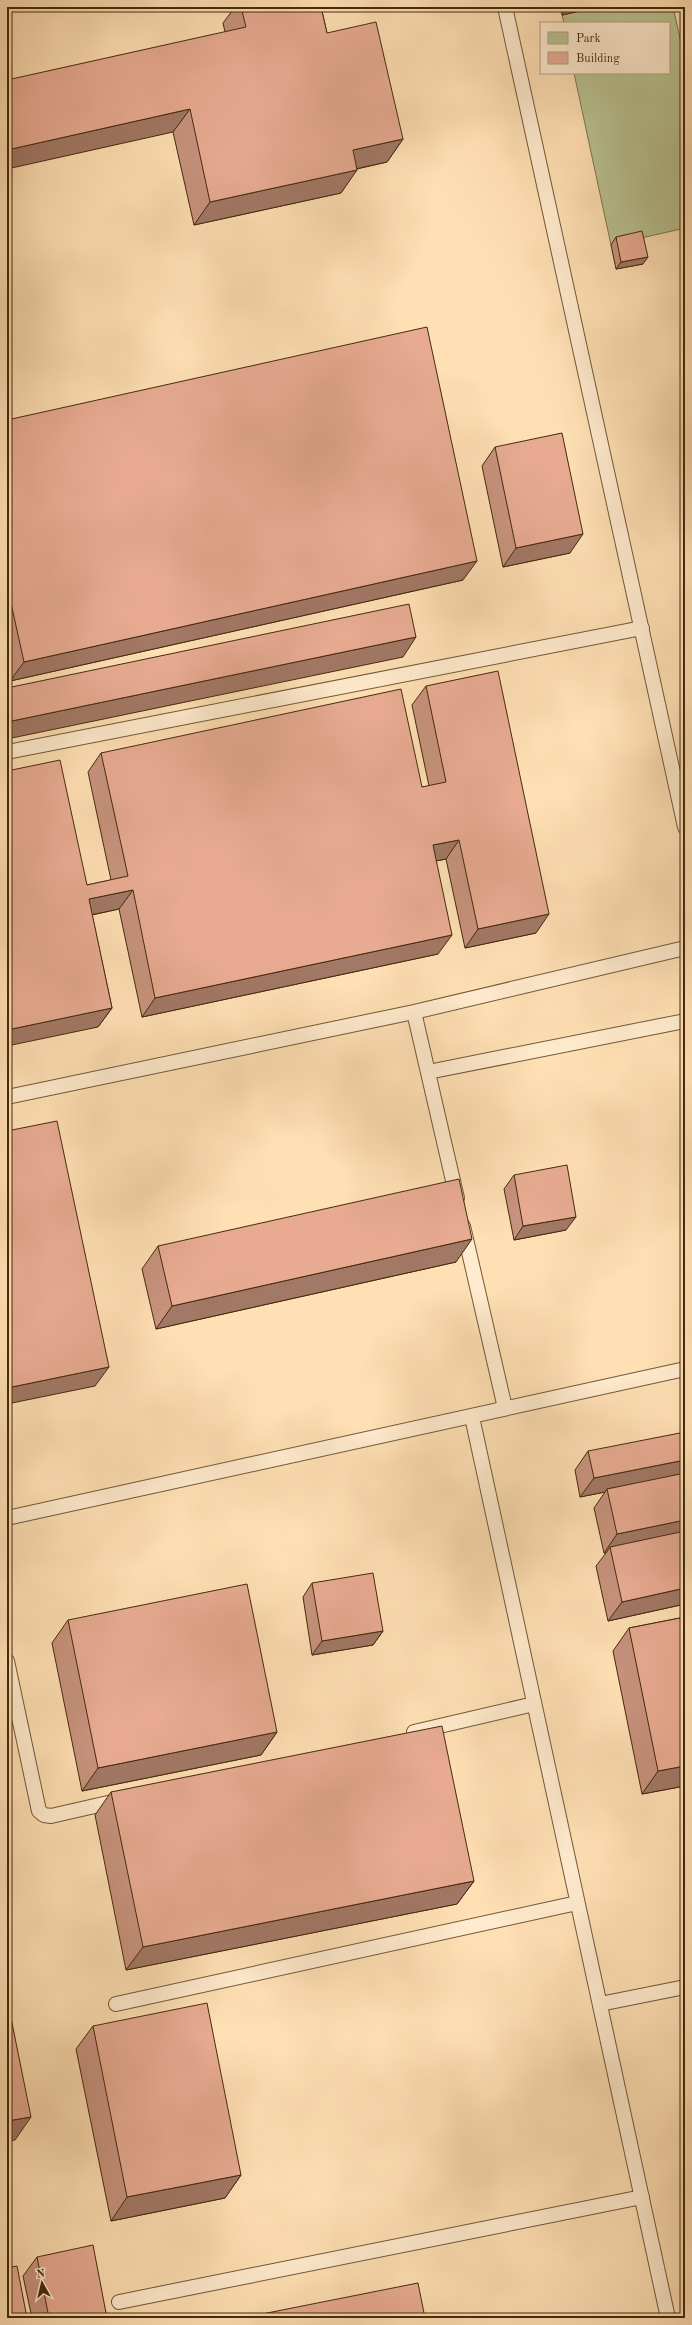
<svg xmlns="http://www.w3.org/2000/svg" width="692" height="2325" viewBox="0 0 692 2325" font-family="'Old Standard TT',serif">
<rect width="100%" height="100%" fill="#ffe0b4"/>
<filter id="stains"><feTurbulence type="fractalNoise" baseFrequency=".005" numOctaves="4"/><feColorMatrix values="0 0 0 0 .2 0 0 0 0 .09 0 0 0 0 .02 0 0 0 .5 -.17"/></filter>
<radialGradient id="worn" r=".72"><stop offset=".6" stop-color="#630" stop-opacity="0"/><stop offset="1" stop-color="#630" stop-opacity=".3"/></radialGradient>
<path fill="#bac392" stroke="#7f764f" d="M599 7H673L685 60V228L611 245 574 73H669V23H564L562 15Z"/>
<g fill="none" stroke-linecap="round" stroke-linejoin="round">
<defs>
<path id="lane" d="M505 7 685 827
M7 752 642 628
M414 1012 457 1198
M428 1072 685 1021
M7 1097 414 1012 685 948
M463 1226 505 1408
M472 1417 668 2318
M7 1518 685 1369
M7 1661 39 1811 44 1815 51 1816 121 1800
M414 1732 534 1704
M116 2004 577 1903
M600 2004 685 1987
M119 2302 642 2197"/>
</defs>
<use href="#lane" stroke="#735836" stroke-width="16"/>
<use href="#lane" stroke="#ffebce" stroke-width="14"/>
</g>
<path fill="#c8937e" stroke="#442a0c" d="M235 7H321L327 33 403 139 387 162 357 169 341 193 194 225 173 132 225 32 223 23Z
M560 7H589L588 9 562 15Z
M616 237 643 264 616 269 611 245Z
M7 420 463 580 10 681 7 666Z
M495 447 570 553 503 567 482 466Z
M426 686 536 933 465 948 446 859 436 861 438 954 142 1017 119 909 92 915 112 1008 98 1027 87 885 111 880 88 772 101 753 422 787 429 786 412 705Z
M514 1175 566 1230 514 1240 504 1189Z
M158 1246 456 1262 156 1329 142 1269Z
M588 1451 685 1604 608 1621 596 1566 606 1553H604L594 1508 605 1492 580 1497 575 1470Z
M312 1583 383 1631 373 1645 312 1655 303 1597Z
M685 1617V1786L642 1794 613 1651 629 1628Z
M68 1620 277 1732 261 1755 82 1791 52 1643Z
M111 1792 474 1881 457 1904 126 1970 95 1815Z
M93 2026 241 2175 225 2198 111 2221 76 2049Z
M37 2257 107 2318H32L23 2276Z"/>
<path fill="#a27866" stroke="#442a0c" d="M572 7H589L588 9 562 15 567 8Z
M190 109 173 132 7 169V150Z
M403 139 387 162 337 173 353 150Z
M357 170 341 193 194 225 210 202Z
M648 257 643 264 616 269 621 262Z
M583 534 570 553 503 567 516 548Z
M477 561 463 580 10 681 24 662Z
M416 637 403 657 7 739V722Z
M459 840 446 859 419 864 433 845Z
M133 890 119 909 76 918 89 899Z
M549 914 536 933 465 948 478 929Z
M452 935 438 954 142 1017 155 998Z
M112 1008 98 1027 7 1046V1030Z
M576 1217 566 1230 514 1240 523 1226Z
M472 1239 456 1262 156 1329 172 1306Z
M109 1367 95 1386 7 1404V1388Z
M685 1460V1477L607 1489 605 1492 580 1497 594 1478Z
M685 1520V1536L610 1547 606 1553H604L617 1534Z
M685 1588V1604L608 1621 622 1602Z
M383 1631 373 1645 312 1655 322 1641Z
M277 1732 261 1755 82 1791 98 1768Z
M685 1766V1786L642 1794 658 1771Z
M474 1881 457 1904 126 1970 143 1947Z
M31 2117 15 2140 7 2141V2121Z
M241 2175 225 2198 111 2221 127 2197Z"/>
<path fill="#e8ab92" stroke="#442a0c" d="M241 7H321L327 33 376 22 403 139 353 150 357 170 210 202 190 109 7 150V80L246 27Z
M642 231 648 257 621 262 616 237Z
M427 327 477 561 24 662 7 585V420Z
M562 433 583 534 516 548 495 447Z
M409 604 416 637 7 722V688Z
M498 671 549 914 478 929 459 840 433 845 452 935 155 998 133 890 89 899 112 1008 7 1030V771L60 760 87 885 128 876 101 753 401 689 422 787 446 782 426 686Z
M57 1121 109 1367 7 1388V1131Z
M567 1165 576 1217 523 1226 514 1175Z
M459 1179 472 1239 172 1306 158 1246Z
M685 1432V1460L594 1478 588 1451Z
M685 1473V1520L617 1534 607 1489Z
M685 1531V1588L622 1602 610 1547Z
M373 1573 383 1631 322 1641 312 1583Z
M247 1584 277 1732 98 1768 68 1620Z
M685 1617V1766L658 1771 629 1628Z
M442 1726 474 1881 143 1947 111 1792Z
M7 1998 31 2117 7 2121Z
M207 2003 241 2175 127 2197 93 2026Z
M93 2245 107 2318H49L37 2257Z
M17 2266 27 2318H7V2268Z
M418 2283 425 2318H242Z"/>
<rect width="692" height="2325" fill="none" stroke="#ffe0b4" stroke-width="24"/>
<rect x="8" y="8" width="676" height="2309" fill="none" stroke="#442a0c" stroke-width="2"/>
<rect x="12" y="12" width="668" height="2301" fill="none" stroke="#442a0c"/>
<rect x="540" y="22" width="130" height="52" fill="#ffebce" stroke="#b49e80"/>
<rect x="548" y="32" width="20" height="12" fill="#bac392" stroke="#b49e80"/>
<text x="576" y="42" font-size="12" fill="#442a0c">Park</text>
<rect x="548" y="52" width="20" height="12" fill="#e8ab92" stroke="#b49e80"/>
<text x="576" y="62" font-size="12" fill="#442a0c">Building</text>
<g transform="translate(42 2283) rotate(352)" stroke="#ffebce" stroke-width="3" paint-order="stroke">
<path d="M0-3L7 15L0 10L-7 15Z" fill="#442a0c"/>
<text y="-6" font-size="11" font-weight="bold" text-anchor="middle" fill="#442a0c">N</text>
</g>
<rect width="100%" height="100%" filter="url(#stains)"/>
<rect width="100%" height="100%" fill="url(#worn)"/>
</svg>
